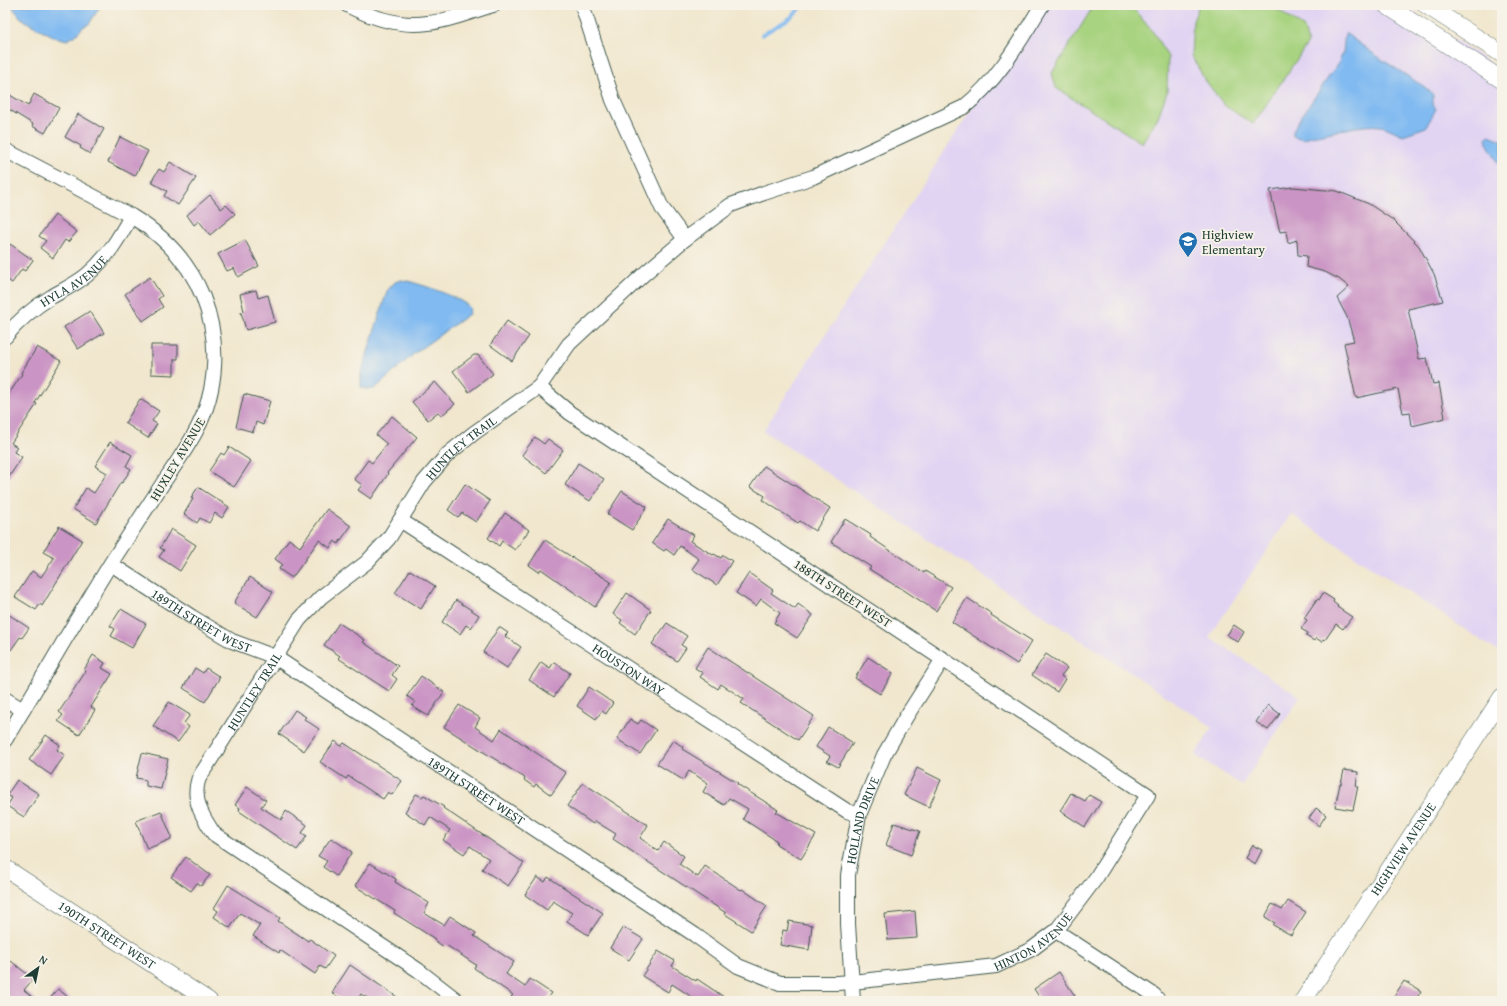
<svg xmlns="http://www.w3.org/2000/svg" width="1507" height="1006" viewBox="0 0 1507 1006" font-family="'Gentium Book Plus',serif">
<rect width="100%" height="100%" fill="#f7f3e8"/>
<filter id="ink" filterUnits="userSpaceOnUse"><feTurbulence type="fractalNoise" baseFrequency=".025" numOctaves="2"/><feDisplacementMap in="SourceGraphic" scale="8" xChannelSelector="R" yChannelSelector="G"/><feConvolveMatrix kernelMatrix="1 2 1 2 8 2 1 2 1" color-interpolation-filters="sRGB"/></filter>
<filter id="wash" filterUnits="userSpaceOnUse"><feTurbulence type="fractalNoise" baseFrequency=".012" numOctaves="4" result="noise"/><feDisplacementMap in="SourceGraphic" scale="16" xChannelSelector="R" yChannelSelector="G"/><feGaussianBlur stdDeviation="0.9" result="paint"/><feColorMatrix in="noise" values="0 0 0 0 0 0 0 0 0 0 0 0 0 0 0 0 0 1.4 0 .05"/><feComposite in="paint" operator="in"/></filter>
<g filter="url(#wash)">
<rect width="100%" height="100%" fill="#f1e7ce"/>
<path fill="#e1d4f3" d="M1039 5H1402L1502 70V654L1291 514 1209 637 1300 697 1242 785 1195 755 1213 727 763 431Z"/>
<path fill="#a8d380" stroke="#64885a" d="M1094 5H1129L1132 7 1153 32 1168 57 1167 92 1158 117 1142 143 1056 88 1052 73Z
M1199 5H1271L1304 28 1308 43 1253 124 1225 106 1205 80 1191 55 1193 21Z"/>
<path fill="#80baf1" stroke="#507c92" d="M11 5H101L89 24 83 27 76 35 67 40 55 37 30 24 20 17Z
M1345 33 1378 57 1426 88 1433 95V105L1436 109 1426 127 1403 135C1395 132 1388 127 1380 126 1360 123 1330 134 1309 136L1303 139 1293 136V131L1297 123 1339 62 1343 53Z
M1489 135 1502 140V169L1487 143 1486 138Z
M401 280C414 281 463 298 470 308L469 314 416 352 378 386C372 391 368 390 361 387V374L387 291 395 282Z"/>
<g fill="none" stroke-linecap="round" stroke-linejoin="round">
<path stroke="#80baf1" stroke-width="3.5" d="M762 35 790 18 804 5"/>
</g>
<g id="blocks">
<path fill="#ca94c4" d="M5 92 28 106 34 94 59 108 45 133 32 126 33 124 5 107Z
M78 114 104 129 90 154 80 148 81 146 65 137Z
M120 137 148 151 135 176 108 162Z
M170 162 196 178 178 205 164 196 167 191 151 182 159 169 164 172Z
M1293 187 1337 191 1369 204 1393 220 1419 246 1434 274 1443 301 1408 309 1419 359 1427 358 1433 384 1439 383 1445 418 1412 426 1410 412 1403 413 1398 389 1356 398 1344 343 1354 341 1347 317 1337 298 1349 287 1339 279 1325 272 1306 267 1307 256 1298 255 1297 240 1288 243 1286 231 1280 232 1270 190Z
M210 195 221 209 226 205 235 214 210 235 199 221 194 225 187 215Z
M55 215 77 232 68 242 65 240 53 258 40 248 46 241 39 236Z
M245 240 259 266 238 277 234 268 227 271 218 254Z
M10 244 33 260 25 271 22 269 12 283 5 278V250Z
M150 277 162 296 158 299 163 307 143 321 125 294Z
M256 290 258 298 268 295 275 322 246 330 241 312 244 311 240 294Z
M90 311 104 333 78 349 64 327Z
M507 321 529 336 512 361 490 345Z
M151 345H178V359H174V375L151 374Z
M37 347 61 361 35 403 37 404 11 443 17 447 14 452 22 457 5 483V400L22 374 21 373Z
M474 355H478L493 374 469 392 453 371Z
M435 382 455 404 441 416 438 412 428 420 412 402Z
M244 394 270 401 263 425 256 422 253 432 236 427Z
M140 399 159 411 152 421 157 424 148 438 125 423Z
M392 416 417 437 387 473 388 474 371 499 358 490 362 485 354 479 368 460 372 463 387 444 376 435Z
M535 437 544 444 548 439 563 450 546 473 522 455Z
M110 442 132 455 126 466 131 469 122 483 121 482 96 523 73 509 86 488 94 493 107 473 95 466Z
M229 447 251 461 234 487 209 471 221 453 224 455Z
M578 463 604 479 590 501 565 485Z
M764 466 830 508 815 531 800 521 798 523 763 500 765 496 750 487Z
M465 484 490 501 476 522 462 513 458 517 448 510Z
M198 487 229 507 222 518 215 513 209 523 200 518 197 523 184 514 193 499 191 498Z
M622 491 647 507 632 530 607 514Z
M327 509 351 526 338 544 335 541 330 548 319 540 292 578 279 569 282 564 275 559 289 539 300 547Z
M505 513 529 530 515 550 502 541 499 546 488 538Z
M668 519 694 535 690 541 713 555 714 554 721 558 723 555 732 561 717 585 692 569 699 559 680 546 674 555 666 549 664 551 652 543Z
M845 519 871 535 870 537 924 573 925 571 951 587 936 611 896 585V586L869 569 871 567 831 542Z
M59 526 82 540 42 606 40 604 36 610 15 597 32 571 41 577 54 558 43 552Z
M171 529 196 545 180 571 159 557 164 550 160 548Z
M545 540 611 582 595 607 541 569 539 572 529 565Z
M410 570 435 586 421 609 395 593Z
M749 573 773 590 771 593 795 609 798 604 813 615 797 638 774 623 780 613 761 599 756 606 736 593Z
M250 577 273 592 257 617 234 603Z
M627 593 651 610 635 634 620 623 622 620 613 614Z
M1323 593 1334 600 1333 602 1338 606 1337 607 1352 617 1343 629 1336 624 1325 640 1323 639 1322 642 1316 638 1314 641 1306 636 1308 633 1301 629 1307 620 1304 618 1317 599 1319 600Z
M967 598 992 614 991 615 1032 641 1017 664 952 622Z
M456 600 479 615 471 628 466 625 460 634 442 622Z
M121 609 146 624 132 648 111 636 115 629 110 626Z
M5 612 29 628 22 638 20 637 11 650 5 646Z
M339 623 365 640 363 642 398 666 392 675 397 679 389 691 338 658 340 656 324 645Z
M667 623 687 636 681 645 686 648 677 661 652 644Z
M1234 625 1244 632 1238 642 1227 635Z
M499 627 508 633 505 636 521 647 507 668 483 652Z
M708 647 814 716 798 740 741 703 744 699 721 684 718 689 700 677 703 673 695 668Z
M1046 654 1067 668 1061 676 1065 679 1057 692 1032 675Z
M93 655 105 663 102 668 112 674 91 707 95 710 79 735 58 721 63 715 59 712 86 671 84 670Z
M868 657 893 673 880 694 855 678Z
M541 662 550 668 554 662 570 673 554 697 529 680Z
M195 668 203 673 206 668 220 677 205 702 183 688Z
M421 676 444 692 428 716 412 706 415 702 407 696Z
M589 687 613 703 606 714 602 711 596 719 577 706Z
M169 702 190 715 184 723 189 727 178 742 153 726Z
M459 705 480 718 475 727 494 740 501 729 566 773 551 795 536 784 534 787 524 780 525 778 444 727Z
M1268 705 1280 714 1268 730 1256 722Z
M295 710 306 717 304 719 319 729 304 751 279 734Z
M630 719 638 724 641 720 656 730 640 754 617 739Z
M828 727 853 743 838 767 827 761 830 756 816 747Z
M46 735 60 745 57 750 65 755 51 775 29 760Z
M673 740 683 747 682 749 738 783 737 784 778 810 776 812 816 835 801 859 776 844 777 841 743 819 748 809 729 798 724 805 703 792 708 783 689 771 683 780 657 764Z
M335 741 341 746 344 743 402 781 392 795 388 792 383 799 348 776 346 779 320 762Z
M142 753 168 759 161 789 146 786V780L136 778Z
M917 768 941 780 929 807 904 795Z
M1344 770 1358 772 1356 786H1358L1353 810 1335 807 1340 784H1341Z
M17 780 39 794 24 817 7 806 12 798 7 795Z
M583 783 648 825 640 838 658 851 664 842 684 856 679 864 698 877 705 866 741 890 742 889 767 906 751 931 725 914 726 913 613 839 616 834 595 821 593 824 567 806Z
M247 787 266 800 261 807 281 820 286 811 307 825 302 833 307 836 297 850 239 811 240 808 235 805Z
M1071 793 1085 801 1089 795 1101 802 1085 827 1060 811Z
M416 794 422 797 424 795 444 807 443 808 524 863 508 886 482 869 489 859 470 846 464 854 443 840 450 830 430 817 425 825 405 812Z
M1316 808 1326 815 1319 826 1309 818Z
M161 811 171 835V839L147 849 136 821Z
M894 823 920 831 911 855 886 845Z
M331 838 352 852 336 876 323 867 327 861 318 856Z
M1252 845 1262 850 1255 864 1245 858Z
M186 857 210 875 201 886 197 883 191 891 171 877Z
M370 863 396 879 395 882 429 903 424 913 444 925 450 916 476 933 474 936 514 962 506 974 525 987 530 979 551 993 545 1001H517L511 997 513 995 474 968 476 965 446 945 444 947 434 940 435 939 394 913 395 911 355 886Z
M537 877 545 882 548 877 603 913 588 935 567 921 572 913 553 901 547 910 525 895Z
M228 885 280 918 278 921 308 941 310 939 334 956 325 969 320 966 315 974 280 950 279 953 253 936 260 925 240 913 230 928 214 917 218 911 214 908Z
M1288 901 1306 912 1291 935 1273 925 1275 923 1265 917 1272 904 1282 910Z
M915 911 917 938 888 940 885 914Z
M789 921 812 925 809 950 780 945 783 930 787 931Z
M623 927 643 939 629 960 610 948Z
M658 951 675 961 672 966 696 981 697 979 730 1001H689L692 997 672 984 668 992 642 976Z
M11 961 33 979 24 990 37 1001H15L5 993V969Z
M350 965 403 1001H372L361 994 357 1001H344L332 993Z
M1059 972 1075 996 1066 1001H1042L1034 989Z
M1404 981 1421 991 1415 1001H1391Z
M58 989 73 1001H48Z"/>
</g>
</g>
<g filter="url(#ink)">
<use href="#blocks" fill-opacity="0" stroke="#3e564b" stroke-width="1"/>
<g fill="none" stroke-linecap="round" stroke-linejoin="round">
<defs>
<g id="minor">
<path d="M347 5C372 18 400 27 428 23 450 21 472 11 493 5"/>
<path d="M582 5 613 100 662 208 685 239"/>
<path d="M5 150 131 216C163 235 189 262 203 297 220 340 218 390 196 431 187 448 176 464 165 480 147 508 129 535 111 563 75 621 41 681 5 740"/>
<path id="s1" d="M5 337C18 321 33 308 51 297 63 290 76 284 87 275 107 258 119 238 131 216"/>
<path id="s2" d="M400 520 847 811 859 815"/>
<path id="s3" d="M111 564 192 617 232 641 275 657 695 935 738 966 780 983H837L852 982 996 966 1032 949 1056 931 1096 878 1148 795 570 413 539 387"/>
<path d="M5 699 23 710"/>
<path d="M1056 931 1154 995 1159 1001"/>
<path id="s4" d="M458 1001 418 970 214 834C204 819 192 801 198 781 199 777 202 773 204 770L299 620 321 597 367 562 389 538 424 482 448 454 474 433 539 387 569 344 644 274 685 239 731 205 764 193 813 177 964 107C998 80 1020 41 1042 5"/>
<path id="s5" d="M853 1001 848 924V875L859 815 884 755 906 717 943 659"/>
</g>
<g id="tertiary">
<path d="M1386 5 1502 80"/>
<path d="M1426 5 1502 54"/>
<path id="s6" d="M5 868 209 1001"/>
<path id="s7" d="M1303 1001 1502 697"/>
</g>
</defs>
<use href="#minor" stroke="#3e564b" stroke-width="16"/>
<use href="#tertiary" stroke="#3e564b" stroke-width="18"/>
<use href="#minor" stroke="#fff" stroke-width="14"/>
<use href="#tertiary" stroke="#fff" stroke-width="17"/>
</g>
</g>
<defs>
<symbol id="school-pin" viewBox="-11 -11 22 30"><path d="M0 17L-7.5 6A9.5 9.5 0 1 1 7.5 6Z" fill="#1f6fb2" stroke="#f7f3e8"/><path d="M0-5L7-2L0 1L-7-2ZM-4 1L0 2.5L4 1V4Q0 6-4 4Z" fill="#fff"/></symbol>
</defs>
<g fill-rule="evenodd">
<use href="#school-pin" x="1177" y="230" width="22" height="30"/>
</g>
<g text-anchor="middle" stroke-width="3.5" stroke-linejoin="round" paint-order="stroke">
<g font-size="13" fill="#1f3d34" stroke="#f7f3e8" text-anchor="start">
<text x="1202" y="239">Highview<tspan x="1202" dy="15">Elementary</tspan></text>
</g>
<g font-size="13" fill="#1f3d34" stroke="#f7f3e8">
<text dy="5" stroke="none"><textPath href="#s1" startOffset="89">HYLA AVENUE</textPath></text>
<text dy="5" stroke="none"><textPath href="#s4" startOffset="782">HUNTLEY TRAIL</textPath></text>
<text transform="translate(177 459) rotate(-59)" y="5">HUXLEY AVENUE</text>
<text transform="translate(843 593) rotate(33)" y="5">188TH STREET WEST</text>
<text dy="5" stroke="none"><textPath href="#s3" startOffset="107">189TH STREET WEST</textPath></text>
<text dy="5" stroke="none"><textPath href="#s2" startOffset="273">HOUSTON WAY</textPath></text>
<text dy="5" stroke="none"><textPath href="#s4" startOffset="459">HUNTLEY TRAIL</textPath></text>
<text dy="5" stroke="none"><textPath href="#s3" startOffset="431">189TH STREET WEST</textPath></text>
<text dy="5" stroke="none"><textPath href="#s5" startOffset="183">HOLLAND DRIVE</textPath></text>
<text dy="5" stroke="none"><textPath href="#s7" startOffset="182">HIGHVIEW AVENUE</textPath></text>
<text dy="5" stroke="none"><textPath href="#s6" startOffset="122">190TH STREET WEST</textPath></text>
<text dy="5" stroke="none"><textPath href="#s3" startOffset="1053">HINTON AVENUE</textPath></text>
</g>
</g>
<rect width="1507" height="1006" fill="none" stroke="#f7f3e8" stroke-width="20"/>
<g transform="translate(38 968) rotate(33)" stroke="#f7f3e8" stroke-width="3" paint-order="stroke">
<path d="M0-3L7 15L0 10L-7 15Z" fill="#1f3d34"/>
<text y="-6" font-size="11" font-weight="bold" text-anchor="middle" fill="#1f3d34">N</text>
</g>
</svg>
